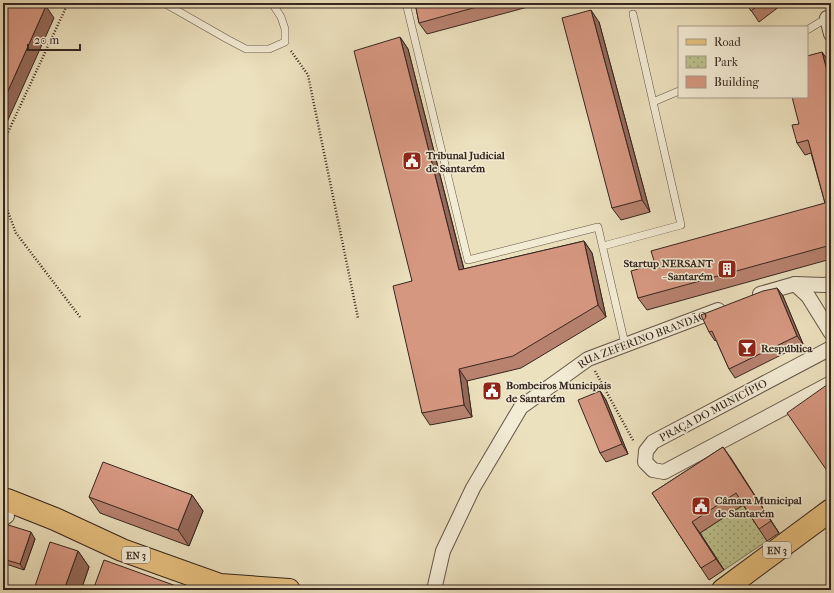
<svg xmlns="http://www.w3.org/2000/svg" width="834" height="593" viewBox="0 0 834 593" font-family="'IM FELL French Canon',serif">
<defs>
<pattern id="park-dots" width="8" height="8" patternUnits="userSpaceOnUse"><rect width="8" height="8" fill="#bcc28e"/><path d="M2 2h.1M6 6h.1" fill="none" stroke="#9a9d73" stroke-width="1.8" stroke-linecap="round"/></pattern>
</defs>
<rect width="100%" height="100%" fill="#ece1be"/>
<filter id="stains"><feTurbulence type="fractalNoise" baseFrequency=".005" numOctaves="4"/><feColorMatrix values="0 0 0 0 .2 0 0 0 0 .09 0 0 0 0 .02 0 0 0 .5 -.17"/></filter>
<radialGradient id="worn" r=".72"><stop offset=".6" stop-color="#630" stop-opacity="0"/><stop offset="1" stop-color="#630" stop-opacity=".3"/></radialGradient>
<path fill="url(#park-dots)" stroke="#797456" d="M744 505 767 541 724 570 700 533Z"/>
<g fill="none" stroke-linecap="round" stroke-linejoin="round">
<defs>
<path id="lane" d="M164 3 227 39 246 49H269L285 42V29L281 17 272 3
M406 3 468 260 598 227 625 344
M807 30 827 18
M653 102 679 91
M603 246 681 225 633 14"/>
<g id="street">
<path d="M827 18 831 34"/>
<path d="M795 284 824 285 831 284"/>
<path d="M760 294 795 284 808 296 831 333"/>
<path d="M831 348 653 442 646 451 645 462 653 470 664 472 831 383"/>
<path d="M3 519 7 516"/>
<path id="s1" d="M434 590 443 551 473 488 521 407 588 359 718 310"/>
</g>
<path id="primary" d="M3 500H7L55 519 122 550 220 585 289 590
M723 590 831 510"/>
</defs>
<use href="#lane" stroke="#645547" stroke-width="8"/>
<use href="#street" stroke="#645547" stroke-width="16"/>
<use href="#primary" stroke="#36261f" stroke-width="24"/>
<path stroke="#36261f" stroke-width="2.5" stroke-dasharray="1 2" stroke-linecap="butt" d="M291 51 308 75 358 318
M3 143 68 3
M3 199 16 233 80 317
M595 371 634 442"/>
<use href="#lane" stroke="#f3ecd5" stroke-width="7"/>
<use href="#street" stroke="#f3ecd5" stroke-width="14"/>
<use href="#primary" stroke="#e6c07f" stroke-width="22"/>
</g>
<path fill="#b8826f" stroke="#36261f" d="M415 3H543L427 34 419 23Z
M746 3H784L759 22Z
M599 22 650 212 621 220 612 208Z
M400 37 408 49 464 269 584 241 592 253 606 317 521 368 467 381 472 417 430 425 422 413 412 281Z
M822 52 830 64 831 68V259L647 310 638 298 655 264 825 203 811 153 805 155 797 143 799 124Z
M777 288 783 296 803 344 735 378 729 369 716 340 715 341 709 332Z
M600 391 606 400 628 454 606 462 600 453Z
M723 447 779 533 767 541 743 505 700 533 724 570 709 580 652 493Z
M148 479 192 495 203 511 189 546 100 513 89 497Z
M3 530 35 539 24 570 3 563Z
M78 551 89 567 81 590H38L35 586Z"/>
<path fill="#966a5a" stroke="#36261f" d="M46 6 54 18 3 131V102Z
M591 10 599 22 650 212 642 200Z
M400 37 408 49 467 282 459 270Z
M822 52 830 64 831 68V86Z
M584 241 592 253 606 317 598 305Z
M777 288 783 296 803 344 797 336Z
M459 369 467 381 472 417 464 405Z
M600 391 606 400 628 454 622 444Z
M723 447 731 458 779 533 771 521Z
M192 495 203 511 189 546 178 530Z
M692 522 700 533 724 570 716 559Z
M31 532 35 539 24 570 20 564Z
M78 551 89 567 81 590H64Z"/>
<path fill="#d69781" stroke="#36261f" d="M3 3H39L46 6 3 102Z
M415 3H491L419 23Z
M746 3H761L751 11Z
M591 10 642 200 612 208 562 18Z
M400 37 459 270 584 241 598 305 513 356 459 369 464 405 422 413 393 286 412 281 354 51Z
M822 52 831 86V245L638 298 631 271 655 264 651 251 825 203 808 140 797 143 792 125 799 124 792 97H807V56Z
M777 288 797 336 729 369 712 331 709 332 701 315 763 291Z
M831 382V475H830L787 413Z
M600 391 622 444 600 453 578 400Z
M723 447 771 521 759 529 736 493 692 522 716 559 701 568 652 493Z
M103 462 192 495 178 530 89 497Z
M5 524 31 532 20 564 3 559V530Z
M50 542 78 551 64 590H47L35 586Z
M104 560 179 587 178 590H93Z"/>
<defs>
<symbol id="civic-square" viewBox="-11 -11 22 22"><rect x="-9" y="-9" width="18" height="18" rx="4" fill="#8f2418" stroke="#f3ecd5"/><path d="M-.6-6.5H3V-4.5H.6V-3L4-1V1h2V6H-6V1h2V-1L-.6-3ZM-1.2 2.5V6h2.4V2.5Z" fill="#fff"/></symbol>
<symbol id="building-square" viewBox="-11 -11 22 22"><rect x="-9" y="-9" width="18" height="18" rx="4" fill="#8f2418" stroke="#f3ecd5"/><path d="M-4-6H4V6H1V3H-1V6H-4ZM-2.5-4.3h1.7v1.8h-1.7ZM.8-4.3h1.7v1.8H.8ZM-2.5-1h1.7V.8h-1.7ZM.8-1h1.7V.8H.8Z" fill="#fff"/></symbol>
<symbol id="bar-square" viewBox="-11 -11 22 22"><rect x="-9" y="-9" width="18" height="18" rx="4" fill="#8f2418" stroke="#f3ecd5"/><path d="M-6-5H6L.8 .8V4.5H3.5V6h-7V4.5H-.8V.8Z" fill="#fff"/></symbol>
</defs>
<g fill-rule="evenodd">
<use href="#civic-square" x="401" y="150" width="22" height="22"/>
<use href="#building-square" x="716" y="258" width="22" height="22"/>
<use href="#bar-square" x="736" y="337" width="22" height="22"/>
<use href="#civic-square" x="481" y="380" width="22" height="22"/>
<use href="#civic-square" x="690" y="495" width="22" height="22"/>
</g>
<g text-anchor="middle" stroke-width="3" stroke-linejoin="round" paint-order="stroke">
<g fill="#f3ecd5" stroke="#6f6156" stroke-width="1">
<rect x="763" y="542" width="28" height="16" rx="3"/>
<rect x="122" y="547" width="28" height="16" rx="3"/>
</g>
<g font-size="10" font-weight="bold" fill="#36261f">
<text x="777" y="554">EN 3</text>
<text x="136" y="559">EN 3</text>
</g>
<g font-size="11" font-weight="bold" fill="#36261f" stroke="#f3ecd5" text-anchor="start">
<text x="426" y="159">Tribunal Judicial<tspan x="426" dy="13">de Santarém</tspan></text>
<text x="713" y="267" text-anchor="end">Startup NERSANT<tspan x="713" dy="13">- Santarém</tspan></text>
<text x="761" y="352">Respública</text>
<text x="506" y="389">Bombeiros Municipais<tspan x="506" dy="13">de Santarém</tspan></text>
<text x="715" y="504">Câmara Municipal<tspan x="715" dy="13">de Santarém</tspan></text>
</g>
<g font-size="11" fill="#36261f" stroke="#f3ecd5">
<text dy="4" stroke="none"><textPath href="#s1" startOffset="344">RUA ZEFERINO BRANDÃO</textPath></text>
<text transform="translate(713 410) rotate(-28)" y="4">PRAÇA DO MUNICÍPIO</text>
</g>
</g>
<rect width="834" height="593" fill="none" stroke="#ece1be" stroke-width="16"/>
<rect x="4" y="4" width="826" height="585" fill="none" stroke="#36261f" stroke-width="2"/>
<rect x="8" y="8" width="818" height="577" fill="none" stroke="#36261f"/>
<rect x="678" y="26" width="130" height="72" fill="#f3ecd5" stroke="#a79d8c"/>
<rect x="686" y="39" width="20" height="6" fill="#e6c07f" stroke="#a79d8c"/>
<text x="714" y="46" font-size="12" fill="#36261f">Road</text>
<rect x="686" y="56" width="20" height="12" fill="url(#park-dots)" stroke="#a79d8c"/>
<text x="714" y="66" font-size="12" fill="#36261f">Park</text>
<rect x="686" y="76" width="20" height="12" fill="#d69781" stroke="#a79d8c"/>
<text x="714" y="86" font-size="12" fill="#36261f">Building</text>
<path d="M28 44v6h52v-6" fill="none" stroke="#36261f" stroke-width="2"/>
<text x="34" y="44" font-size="12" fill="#36261f" stroke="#f3ecd5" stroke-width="3" paint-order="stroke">20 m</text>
<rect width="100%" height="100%" filter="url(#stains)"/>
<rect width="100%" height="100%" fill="url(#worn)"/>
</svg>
